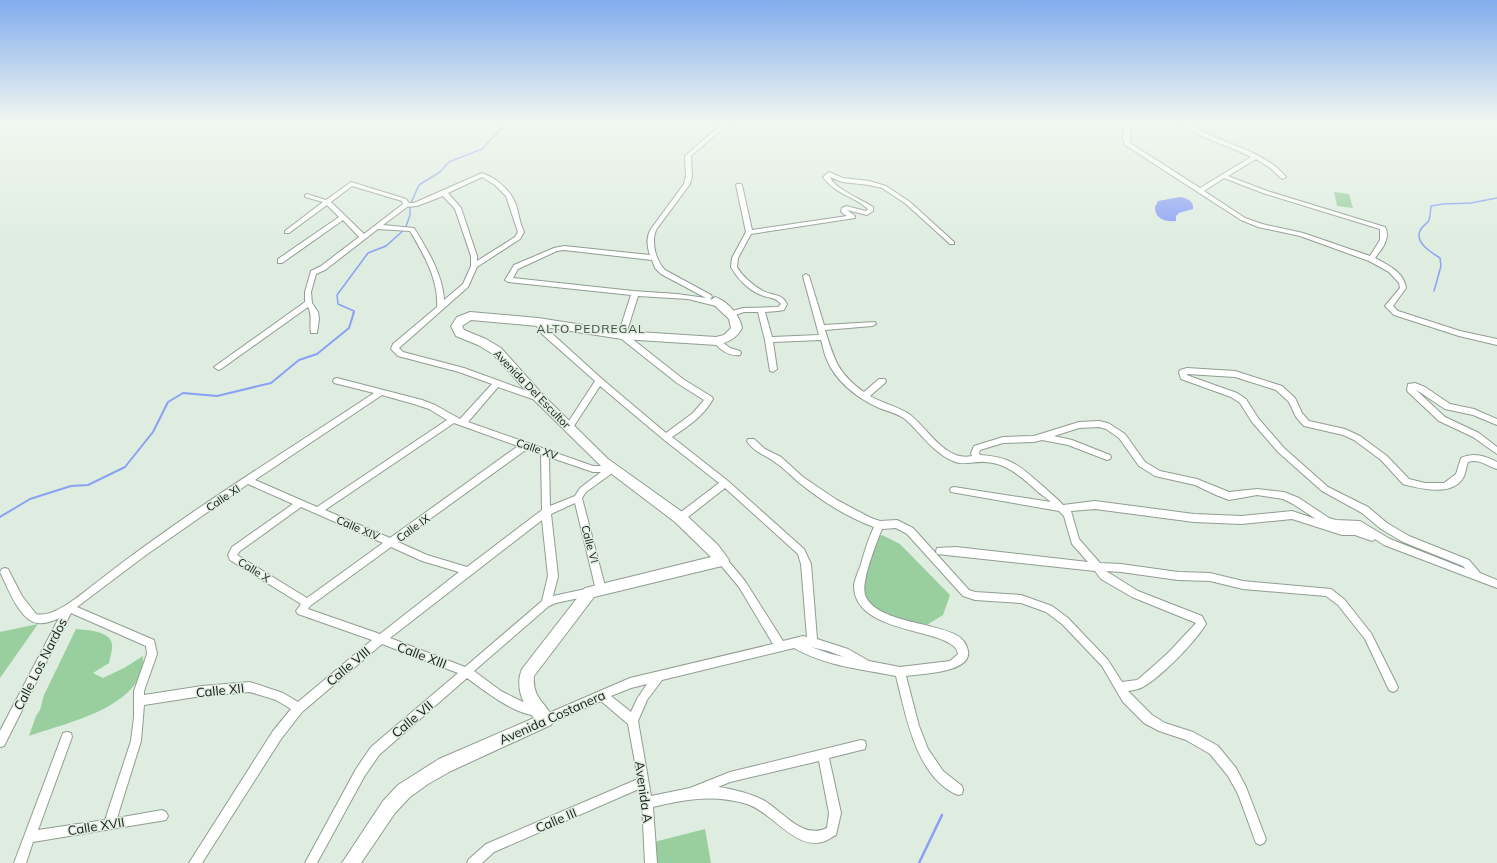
<svg xmlns="http://www.w3.org/2000/svg" width="1497" height="863" viewBox="0 0 1497 863" font-family="Mulish,sans-serif">
<rect width="100%" height="100%" fill="#dfede0"/>
<path fill="#99cf9e" d="M1334 192 1349 194 1353 208 1337 206Z
M882 535 900 544 950 595 943 615 920 629 894 622 856 593 878 536Z
M38 624 0 678V632Z
M76 629C87 630 110 631 112 644 113 649 110 657 109 663L93 673 103 678 124 668 143 656C143 661 143 667 141 672 129 710 63 724 29 736L36 716 40 710 44 695Z
M705 829 711 863H655L654 842Z"/>
<path fill="#8aa0f4" d="M1180 197C1187 198 1194 201 1193 209L1179 213 1176 216V221C1165 222 1155 219 1155 207L1158 201Z"/>
<g fill="none" stroke-linecap="round" stroke-linejoin="round">
<path stroke="#8aa0f4" stroke-width="1.5" d="M1434 291 1441 266 1440 258C1431 252 1413 242 1421 229 1423 226 1426 224 1428 222 1431 217 1430 211 1431 206L1443 204 1471 203 1497 198
M353 313 354 311 338 304 337 295 368 253 386 246 405 229 410 215V205L419 185 440 172 449 162 482 149 504 126 505 122"/>
<path stroke="#8aa0f4" stroke-width="2" d="M0 517 30 499 71 486 88 485 125 467 153 432 168 402 183 393 217 396 271 383 299 360 317 354 349 328 354 312"/>
<path stroke="#8aa0f4" stroke-width="2.5" d="M919 863 942 815"/>
<defs>
<path id="street" d="M734 122H741L721 130 691 156 692 176 690 184 656 230C651 243 656 261 665 270L711 295 712 297 710 299 722 303 724 305 720 307 688 299 638 296 626 334 683 379 712 397 713 399C703 417 688 426 672 437L728 481 804 549 811 564 817 639 848 649 869 661 900 667 950 661 958 654C956 627 853 637 854 585 855 579 858 572 860 567 864 554 868 539 874 527 846 517 819 499 797 481 790 475 784 468 776 463 767 455 754 453 747 441L748 439H754L765 449 781 457 803 477 837 500 871 518 880 521 897 520 913 528 969 590 975 592 1021 595 1052 606 1068 618 1108 660 1122 682 1137 680 1141 677 1168 653 1196 623 1132 597 1101 579 1095 571 937 554 936 551 937 548 956 547 1088 562 1072 544 1064 516 1059 511 951 492 950 490 951 488 954 487 1051 502C1047 498 1041 495 1037 491 1021 477 1007 463 985 462 974 461 964 466 953 461 932 452 921 433 905 419 897 413 886 411 877 407 856 397 836 381 827 360 824 354 823 346 821 340L773 342 777 369 773 372 770 371 765 340 758 312H744L732 316 728 314 729 312 743 308 778 307 781 304C776 297 768 298 761 295 748 290 737 278 731 267L732 258 746 232 736 185 737 184H741L742 185 752 230 847 216 841 212 842 208 846 206 866 211 868 209C854 196 836 195 823 177L829 172 843 178 869 181 886 186 910 202 954 242V244H950L906 204 882 188 869 185 842 182 830 177C835 189 861 199 873 207V211L867 215 847 210 855 216V218L751 234 738 258 737 267C743 277 753 285 763 291 772 296 782 293 787 304L784 310 778 311 765 312 772 337 819 335 803 276 806 274 809 276 824 325 875 322 876 324 872 326 825 330C834 359 838 374 864 392L879 379H885L886 381 885 383 870 396C882 403 899 407 909 414 928 428 945 462 972 456L971 453 974 446 1003 437 1034 436 1079 422 1099 421 1108 423 1125 434 1145 462 1160 471 1197 479 1229 492 1257 489 1284 492 1299 498 1329 518 1336 520 1360 521 1390 539 1466 569 1463 566 1403 542 1381 529 1362 513 1322 491 1278 452 1252 422 1240 403 1231 397 1181 379 1179 372 1180 370 1187 368 1235 371 1282 386 1295 398 1302 413 1309 421 1345 429 1360 436 1387 456 1409 479 1425 483H1444L1456 474 1461 458C1474 452 1485 456 1497 462V469C1487 466 1479 458 1468 462 1466 467 1466 473 1463 478 1452 496 1423 489 1406 485L1403 484 1381 460 1354 440 1343 435 1304 426 1296 417 1289 402 1276 390 1235 377 1187 374V375L1192 377 1237 393 1246 399 1258 418 1284 448 1328 487 1368 507 1387 523 1409 536 1469 560 1480 573 1497 580V588L1384 545 1375 539 1372 541 1355 535H1342L1292 519 1241 524 1194 522 1095 509 1071 511 1079 539 1100 563 1121 564 1178 572 1210 573 1243 581 1331 589 1344 599 1371 633 1398 687 1397 690 1393 692 1389 690 1365 639 1338 605 1326 596 1243 589 1210 581 1178 580 1121 572 1106 571 1138 591 1202 616 1206 624 1204 627C1193 644 1161 677 1143 687 1139 689 1134 690 1128 691L1152 715 1165 723 1193 732 1218 746 1236 768 1246 787 1266 839 1264 843 1260 845 1256 843 1238 794 1228 776 1210 754 1186 740 1159 731 1144 723 1123 702 1102 666 1062 624 1046 612 1021 603 975 600 963 596 907 534 896 528 882 529 881 531C876 545 861 581 865 595 876 623 936 622 958 636 963 639 967 645 968 651 972 673 920 674 906 676L919 726 928 749 943 771 962 786 963 790 962 794 958 795C916 778 906 715 896 676 861 669 825 666 794 648L662 680 647 700 638 721 651 796 690 788 730 772 861 740 865 741 866 745 865 749 829 758 841 813 836 835C832 837 827 841 822 842 794 849 772 812 747 804 714 794 685 799 653 807L657 863H645L642 803 639 789 494 852 482 863H467L469 859 486 844 638 779 628 724 601 701 546 725 542 724 541 720 542 716 630 678 773 644 739 587 719 563 717 560 719 557 722 556 725 557 745 581 783 641 803 636 807 637 801 564 798 554 725 488 683 521 680 522 677 521 676 518 677 515 719 483 663 439 600 386 572 429H566L565 427 595 381 542 334 534 322 538 320H541L548 330 602 379 666 433 693 413 704 400 677 383 619 337 618 335 631 295 508 282 505 280 514 265 554 248 564 246 650 255C647 247 646 237 651 229L684 184 686 176 685 156 717 128ZM564 250 652 260 655 268 661 274 706 298 677 294 633 291 513 278 518 269 557 251ZM1099 427 1106 429 1119 438 1139 466 1155 476 1195 485 1216 495 1229 500 1257 495 1283 499 1293 504 1316 519 1292 511 1241 516 1194 514 1095 501 1063 505C1057 498 1051 494 1045 488 1021 468 1014 457 980 455L979 453 980 450 1003 443 1034 442 1042 440 1068 445 1107 460 1110 459 1111 457 1110 455 1072 440 1054 436 1079 428ZM811 647 828 651 844 657 831 654ZM647 684 637 699 631 712 611 696 631 688ZM819 761 829 813 827 828C802 840 783 811 763 800 749 793 733 789 718 787L730 782Z
M1125 122H1131L1130 143 1200 188 1251 157C1233 147 1192 136 1180 122 1190 122 1199 130 1208 134 1235 147 1266 153 1286 177L1283 179 1281 178 1270 168 1256 159 1228 176 1267 191 1385 227C1391 238 1382 249 1375 258 1388 265 1404 272 1406 288L1393 306 1398 311 1460 331 1497 339V345L1459 336 1394 315 1385 306 1400 288 1399 283 1389 272 1369 261 1300 236 1258 227 1241 220 1125 145 1123 139ZM1224 178 1263 193 1380 229V240L1370 256 1303 233 1262 224 1245 218 1204 191Z
M482 173C498 179 512 191 517 208 519 216 520 224 524 232L520 239 477 267 468 287 399 348 403 352 464 368 541 396 542 398 538 401 498 387 468 422 593 466H612L615 467 616 469 615 471 586 492 582 498 606 590 604 593 601 594 598 593 596 590 575 503 551 514 558 576 553 596 590 588 593 589 595 592 593 595 556 603 549 606 474 671 501 691 525 703 540 706 541 710 540 714C522 721 481 688 467 678L379 755 364 777 317 863H305L356 769 371 747 458 673 382 644 302 712 281 739 202 863H189L273 731 291 709 276 700 250 692 202 696 144 705 141 741 117 818 162 810 166 812 168 816 166 820 33 842 26 863H14L63 733 67 732 71 733 72 737 38 830 105 820 131 741 134 717V691L147 654 146 646 71 613 4 746 0 747V731L59 618C53 621 45 624 38 623 20 622 7 586 0 572L2 569 5 568 8 569 22 596 36 614C55 619 86 590 101 579 188 511 282 454 374 393L334 383 333 381 334 379 337 378 422 400 435 405 460 419 492 384 459 372 398 356 391 349 393 344 437 307C439 280 423 253 410 231L378 229 325 270 316 274 311 292 312 303 318 312 319 319 317 333H311C309 324 313 316 308 307L221 369 218 370 214 367 305 302V292L311 271 321 266 359 237 343 220 282 263H278V259L339 217 327 205 289 233H285V231L323 202 305 197V195L307 194 326 200 351 182 406 199 409 203H414ZM482 177 495 185 506 196 518 232 515 237 477 261V256L461 208 448 193ZM352 186 402 201 403 204 364 234 331 202ZM443 196 455 209 471 256V266L463 284 444 300C443 275 427 249 414 228L383 225 407 207 417 206ZM382 395 417 405 429 409 447 420 317 507 255 480ZM454 423 518 446 390 538 325 510ZM527 449 541 454 542 510 467 567 427 555 398 542ZM549 457 593 472H601L580 488 575 496 550 506ZM248 484 293 504 232 547 228 555 230 560 301 604 296 611 298 614 372 640 298 702 283 693 250 682 202 686 144 695V691L157 654 154 640 77 607 146 555ZM301 507 383 543 307 598 237 555 240 551ZM542 520 548 576 542 601 465 667 390 638ZM391 547 422 561 459 572 380 634 308 609 310 606Z
M717 338 730 348 740 351 741 353 740 355C729 357 719 349 713 341Z
M1415 383 1425 387 1450 404 1474 409 1497 419V425L1473 415 1445 409 1415 389 1445 417 1479 433 1497 447V454L1473 437 1439 421 1408 392 1407 390 1408 384Z"/>
<path id="secondary" d="M715 297C727 301 740 315 742 328 736 339 728 342 717 345L622 339 538 326 471 320 462 326 464 330 486 339 501 348 543 395 608 459 685 514 718 545 729 560 727 564 722 566 594 597 534 676C532 699 546 702 554 720L551 725 451 771 428 784 410 797 395 813 361 863H342L383 801 398 785 439 759 534 718C522 704 515 686 522 669L585 588 711 557 675 522 600 465 535 401 493 354 478 345 456 336 451 326 457 317 470 312 538 318 622 331 716 337 724 335 731 328 729 319 710 301Z"/>
</defs>
<use href="#street" stroke="#909d91" stroke-width="2"/>
<use href="#secondary" stroke="#909d91" stroke-width="2"/>
<use href="#street" fill="#fff" fill-rule="evenodd"/>
<use href="#secondary" fill="#fff" fill-rule="evenodd"/>
</g>
<linearGradient id="sky" x2="0" y2="1"><stop stop-color="#82aced"/><stop offset="0.5" stop-color="#f1f7f1"/><stop offset="1" stop-color="#f1f7f1" stop-opacity="0"/></linearGradient>
<rect width="1497" height="243" fill="url(#sky)"/>
<g text-anchor="middle" stroke-width="3" stroke-linejoin="round" paint-order="stroke">
<g font-size="11" fill="#161b16" stroke="#dfede0">
<text transform="translate(532 389) rotate(46)" y="4">Avenida Del Escultor</text>
<text transform="translate(537 449) rotate(19)" y="4">Calle XV</text>
<text transform="translate(223 498) rotate(-34)" y="4">Calle XI</text>
<text transform="translate(358 528) rotate(23)" y="4">Calle XIV</text>
<text transform="translate(413 528) rotate(-36)" y="4">Calle IX</text>
<text transform="translate(590 544) rotate(75)" y="4">Calle VI</text>
<text transform="translate(254 570) rotate(32)" y="4">Calle X</text>
</g>
<g font-size="12" letter-spacing="1" fill="#3c473d" stroke="#dfede0">
<text x="591" y="333">ALTO PEDREGAL</text>
</g>
<g font-size="13" fill="#161b16" stroke="#dfede0">
<text transform="translate(422 655) rotate(21)" y="5">Calle XIII</text>
<text transform="translate(40 664) rotate(-63)" y="5">Calle Los Nardos</text>
<text transform="translate(348 666) rotate(-40)" y="5">Calle VIII</text>
<text transform="translate(220 690) rotate(-6)" y="5">Calle XII</text>
<text transform="translate(552 717) rotate(-24)" y="5">Avenida Costanera</text>
<text transform="translate(412 719) rotate(-40)" y="5">Calle VII</text>
<text transform="translate(644 792) rotate(82)" y="5">Avenida A</text>
<text transform="translate(556 820) rotate(-23)" y="5">Calle III</text>
<text transform="translate(96 826) rotate(-9)" y="5">Calle XVII</text>
</g>
</g>
</svg>
